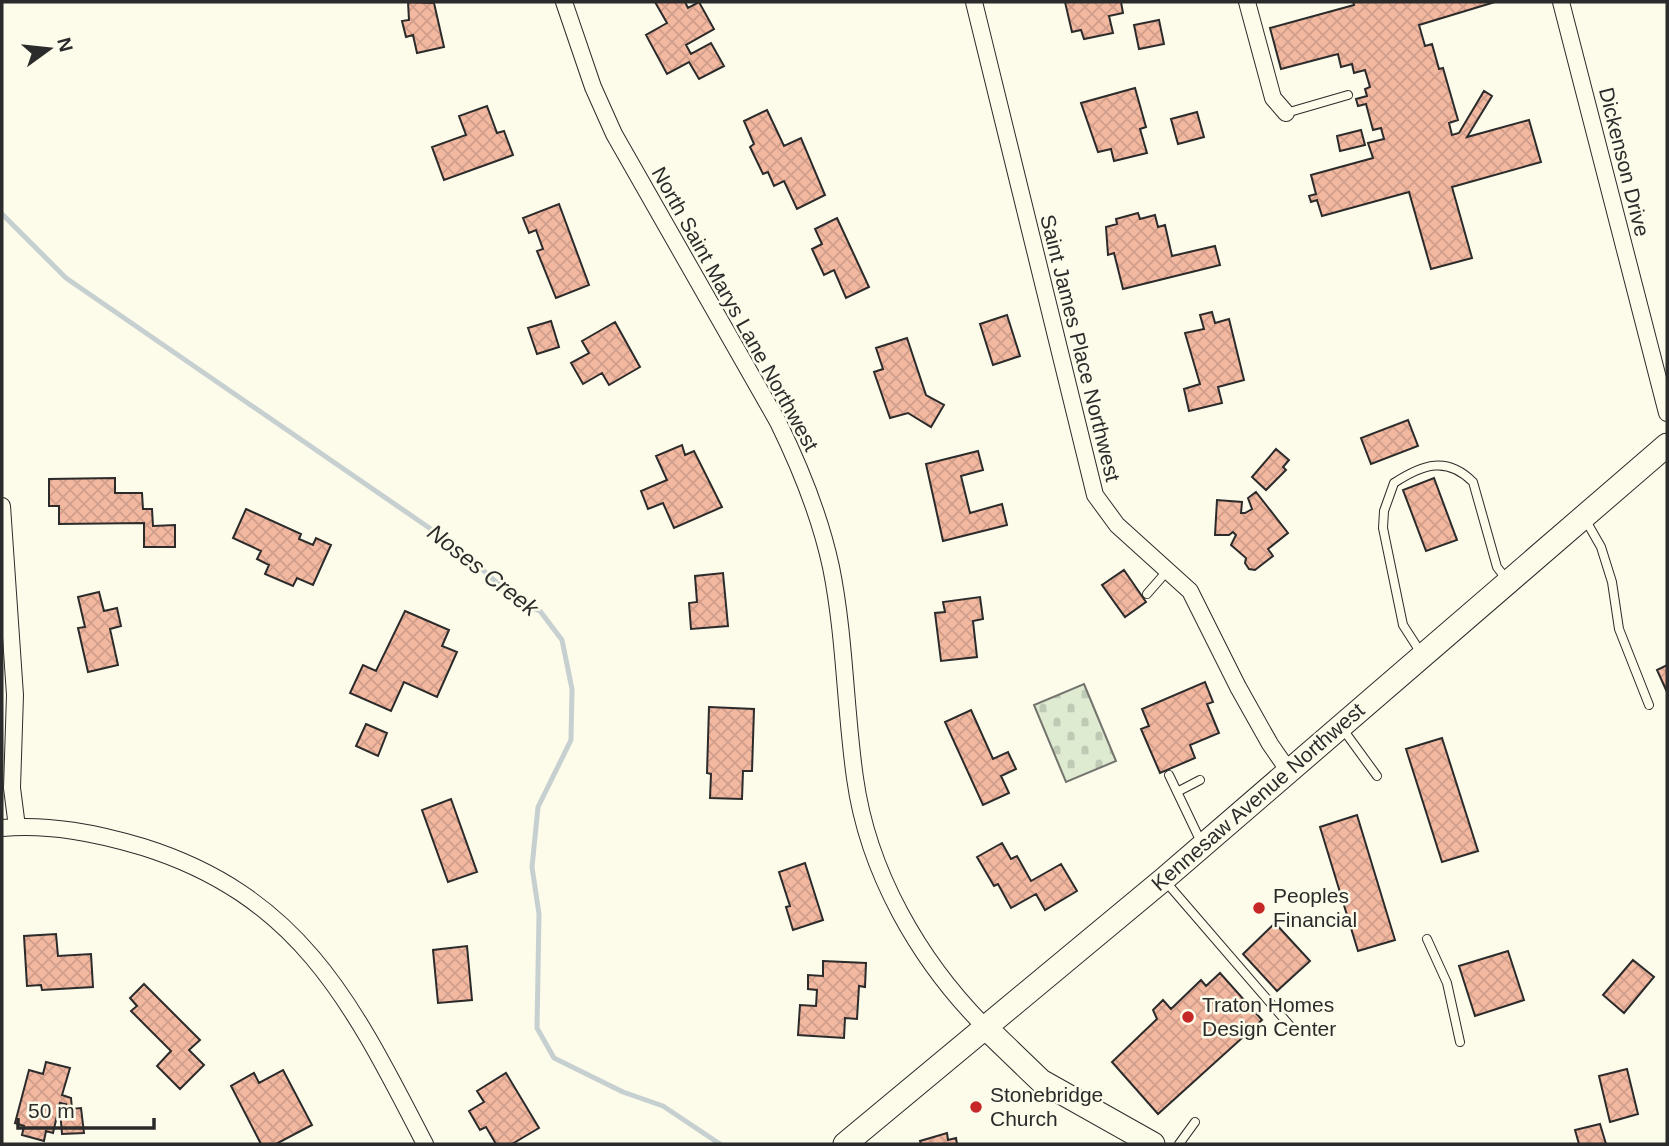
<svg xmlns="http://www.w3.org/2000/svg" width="1669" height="1146" viewBox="0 0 1669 1146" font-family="Helvetica,sans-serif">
<defs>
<pattern id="cemetery-stones" width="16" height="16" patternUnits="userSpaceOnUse" patternTransform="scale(1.75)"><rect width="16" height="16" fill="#deebd1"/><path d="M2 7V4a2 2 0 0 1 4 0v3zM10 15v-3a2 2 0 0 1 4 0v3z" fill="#bfcab4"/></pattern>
<pattern id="building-cross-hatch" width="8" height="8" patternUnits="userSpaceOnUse" patternTransform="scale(1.75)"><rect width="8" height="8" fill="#f2b8a0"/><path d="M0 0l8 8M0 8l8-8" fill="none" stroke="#d09e8a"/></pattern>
</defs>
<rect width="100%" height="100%" fill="#fdfbea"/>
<path fill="url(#cemetery-stones)" stroke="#74746e" stroke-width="2" d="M1084 684 1116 761 1066 782 1034 705Z"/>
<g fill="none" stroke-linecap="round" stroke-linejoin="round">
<path stroke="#c7d0d0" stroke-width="5" d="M2 214 66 278 457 547 521 604 540 611 562 640 572 689 571 740 538 807 532 867 539 914 537 1028 554 1058 623 1092 663 1106 720 1144"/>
</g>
<path fill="url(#building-cross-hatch)" stroke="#2b2b2b" stroke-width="2" d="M408 2 434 3 444 47 417 53 413 35 406 37 402 21 409 20Z
M655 2H685L688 8 699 2 714 29 686 45 691 54 711 43 724 66 699 79 689 62 667 74 646 35 667 23Z
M1065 2H1121L1123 13 1109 16 1113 33 1084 39 1081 30 1072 32Z
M1353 2H1495L1419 25 1425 46 1432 44 1439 69 1443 68 1458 120 1449 123 1452 135 1459 133 1484 91 1492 96 1467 137 1529 120 1541 162 1452 187 1472 258 1431 269 1409 192 1322 216 1317 200 1311 202 1309 196 1316 194 1311 175 1373 158 1368 143 1384 139 1381 128 1373 130 1366 104 1358 106 1356 99 1367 96 1365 89 1370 87 1365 70 1354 73 1352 64 1341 67 1338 54 1281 69 1270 28 1354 5Z
M1159 20 1164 44 1139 49 1134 25Z
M1135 88 1146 127 1140 129 1147 153 1114 161 1111 149 1098 152 1081 103Z
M487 106 497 133 504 131 513 155 444 180 432 147 466 135 459 116Z
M767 110 784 146 801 138 825 195 797 209 784 181 774 186 768 172 763 174 750 147 754 144 744 121Z
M1197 112 1204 137 1178 144 1171 119Z
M1361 130 1365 145 1340 151 1337 136Z
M559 204 589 285 556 298 537 251 543 249 536 230 529 233 523 218Z
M1138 213 1140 219 1155 215 1158 227 1165 225 1172 256 1215 246 1220 265 1123 289 1114 253 1108 255 1106 227 1117 224 1116 219Z
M837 218 869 287 846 298 834 270 824 275 812 249 822 244 815 229Z
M1212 312 1215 323 1229 319 1244 380 1218 387 1222 403 1189 411 1184 389 1200 384 1185 333 1204 329 1200 315Z
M1007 315 1020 356 993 365 980 324Z
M551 321 559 347 537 354 528 328Z
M615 322 640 367 609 385 602 373 583 384 571 363 589 353 582 341Z
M907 338 926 395 944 405 931 427 908 413 890 418 874 372 883 369 876 348Z
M1408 420 1418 446 1371 464 1361 438Z
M682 445 685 455 694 451 722 507 674 528 663 503 648 509 641 491 667 480 656 456Z
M1276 449 1289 460 1283 467 1286 470 1266 490 1252 477Z
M978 451 983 470 961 476 970 513 1002 504 1007 525 943 541 926 464Z
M115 478V493H142L143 509H152L153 526 175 525V547H144V523L59 524V506H49V479Z
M1434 478 1457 540 1426 551 1403 490Z
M1256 492 1288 533 1268 549 1273 556 1255 570 1249 569 1245 563 1246 558 1231 545 1236 535 1233 532 1229 535H1215L1217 500 1242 502 1241 513H1245L1252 509 1248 498Z
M246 509 301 534 299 539 313 545 316 538 331 545 313 585 297 578 293 586 265 574 269 565 257 559 261 551 233 538Z
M1124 570 1146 602 1125 617 1102 585Z
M723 573 728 626 691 629 689 603 697 602 695 576Z
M99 592 104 611 117 608 121 626 110 629 118 665 88 672 78 628 85 627 78 597Z
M980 597 983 619 973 621 977 657 941 661 935 613 945 612 943 602Z
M405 611 449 630 442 646 457 652 437 697 404 682 391 711 350 693 363 665 376 671Z
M1667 665V692L1657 670Z
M1205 682 1213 702 1207 704 1219 733 1190 745 1195 758 1160 773 1141 729 1149 726 1142 709Z
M709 707 754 709 752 771H743L742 799 710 798 711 774 707 773Z
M971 710 993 759 1008 752 1016 769 1001 776 1009 793 983 805 945 722Z
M366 724 387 733 378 756 356 746Z
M1442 738 1478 851 1442 862 1406 749Z
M451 799 477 872 448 882 422 810Z
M1357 815 1395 940 1358 951 1320 827Z
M1002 843 1011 859 1017 856 1031 881 1061 864 1077 891 1045 910 1036 894 1011 908 998 884 994 886 977 857Z
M805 863 823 920 793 930 786 907 790 906 779 872Z
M1275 923 1310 961 1277 991 1243 954Z
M56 934 58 956 91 954 93 987 42 990 41 985 27 986 24 936Z
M467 946 472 1000 438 1003 433 950Z
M1508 951 1524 1000 1475 1016 1459 966Z
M1633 960 1654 977 1624 1013 1603 995Z
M823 961 866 963 865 987 859 986 857 1019 845 1018 844 1038 798 1035 800 1005 816 1006 817 990 808 989V975L823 976Z
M1220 973 1262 1020 1158 1114 1112 1062 1157 1019 1153 1010 1163 1000 1171 1009 1201 980 1206 986Z
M144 984 200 1040 189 1050 204 1065 180 1089 157 1066 171 1051 131 1011 137 1006 130 998Z
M46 1062 70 1068 62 1095 71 1098 72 1109 81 1108 84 1133 62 1134 60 1110 67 1109 66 1104 60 1103 53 1133 46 1131 44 1141 22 1135 24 1126 15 1123 29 1070 43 1074Z
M1627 1069 1638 1114 1610 1122 1599 1076Z
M283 1070 312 1125 276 1144H261L231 1086 254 1073 259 1083Z
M506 1073 539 1128 512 1144H496L486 1127 480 1130 469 1111 484 1102 477 1091Z
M1600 1124 1606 1144H1579L1575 1130Z
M947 1133 948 1140 956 1138 957 1144H921L920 1141Z"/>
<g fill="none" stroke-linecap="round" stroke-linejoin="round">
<defs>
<path id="lane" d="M1286 113 1348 95
M1585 519 1601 547 1612 582 1619 629 1649 705
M1147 594 1168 570
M1421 653 1403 625 1383 528 1384 511 1394 483C1423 464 1447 456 1473 482L1497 567 1507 580
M1342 728 1377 776
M1169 775 1201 842
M1177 792 1200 780
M1166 882 1291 1027
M1427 939 1447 983 1460 1042
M1179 1144 1195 1122"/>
<path id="street" d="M564 2 593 87 614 134 778 422C801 469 820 516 831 567 845 636 845 708 855 778 868 872 919 961 986 1028
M974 2 1095 495 1117 525 1190 591 1238 687 1270 744 1288 770
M1247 2 1273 98 1286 113
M1561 2 1667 413
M2 506 15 695 12 788 17 827
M2 828C50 824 96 833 143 847 302 897 354 1007 425 1144"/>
<path id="secondary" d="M986 1028 1041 1081 1153 1144
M845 1144 1164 879 1667 445"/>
</defs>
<use href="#lane" stroke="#2b2b2b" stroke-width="10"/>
<use href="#street" stroke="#2b2b2b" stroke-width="18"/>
<use href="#secondary" stroke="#2b2b2b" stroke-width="25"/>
<use href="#lane" stroke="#fdfbea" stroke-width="8"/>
<use href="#street" stroke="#fdfbea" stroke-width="16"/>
<use href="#secondary" stroke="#fdfbea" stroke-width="23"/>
</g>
<g fill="#c62828" stroke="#fdfbea" stroke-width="2.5">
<circle cx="1259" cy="908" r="7"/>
<circle cx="1188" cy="1017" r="7"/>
<circle cx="976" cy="1107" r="7"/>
</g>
<g text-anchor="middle" stroke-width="5" stroke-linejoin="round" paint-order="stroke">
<g font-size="21" fill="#2b2b2b" stroke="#fdfbea">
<text transform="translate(1624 162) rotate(76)" y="7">Dickenson Drive</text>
<text transform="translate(735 309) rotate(61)" y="7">North Saint Marys Lane Northwest</text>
<text transform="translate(1080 348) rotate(76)" y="7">Saint James Place Northwest</text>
<text transform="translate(1258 797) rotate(-41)" y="7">Kennesaw Avenue Northwest</text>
</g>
<g font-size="21" fill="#2b2b2b" stroke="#fdfbea" text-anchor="start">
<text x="1273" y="903">Peoples<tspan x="1273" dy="24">Financial</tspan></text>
<text x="1202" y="1012">Traton Homes<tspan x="1202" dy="24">Design Center</tspan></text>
<text x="990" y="1102">Stonebridge<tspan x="990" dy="24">Church</tspan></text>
</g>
<g font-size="23" font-style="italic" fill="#2b2b2b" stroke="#fdfbea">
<text transform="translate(483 570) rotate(38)" y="8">Noses Creek</text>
</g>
</g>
<rect width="1669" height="1146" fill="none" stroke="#2b2b2b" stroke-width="7"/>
<g transform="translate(49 49) rotate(75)" stroke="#fdfbea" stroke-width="5" paint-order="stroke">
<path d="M0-5L12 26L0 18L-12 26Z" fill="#2b2b2b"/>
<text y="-10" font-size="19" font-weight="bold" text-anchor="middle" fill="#2b2b2b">N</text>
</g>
<path d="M18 1118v10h136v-10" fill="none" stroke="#2b2b2b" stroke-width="3.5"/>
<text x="28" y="1118" font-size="21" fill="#2b2b2b" stroke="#fdfbea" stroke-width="5" paint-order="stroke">50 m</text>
</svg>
